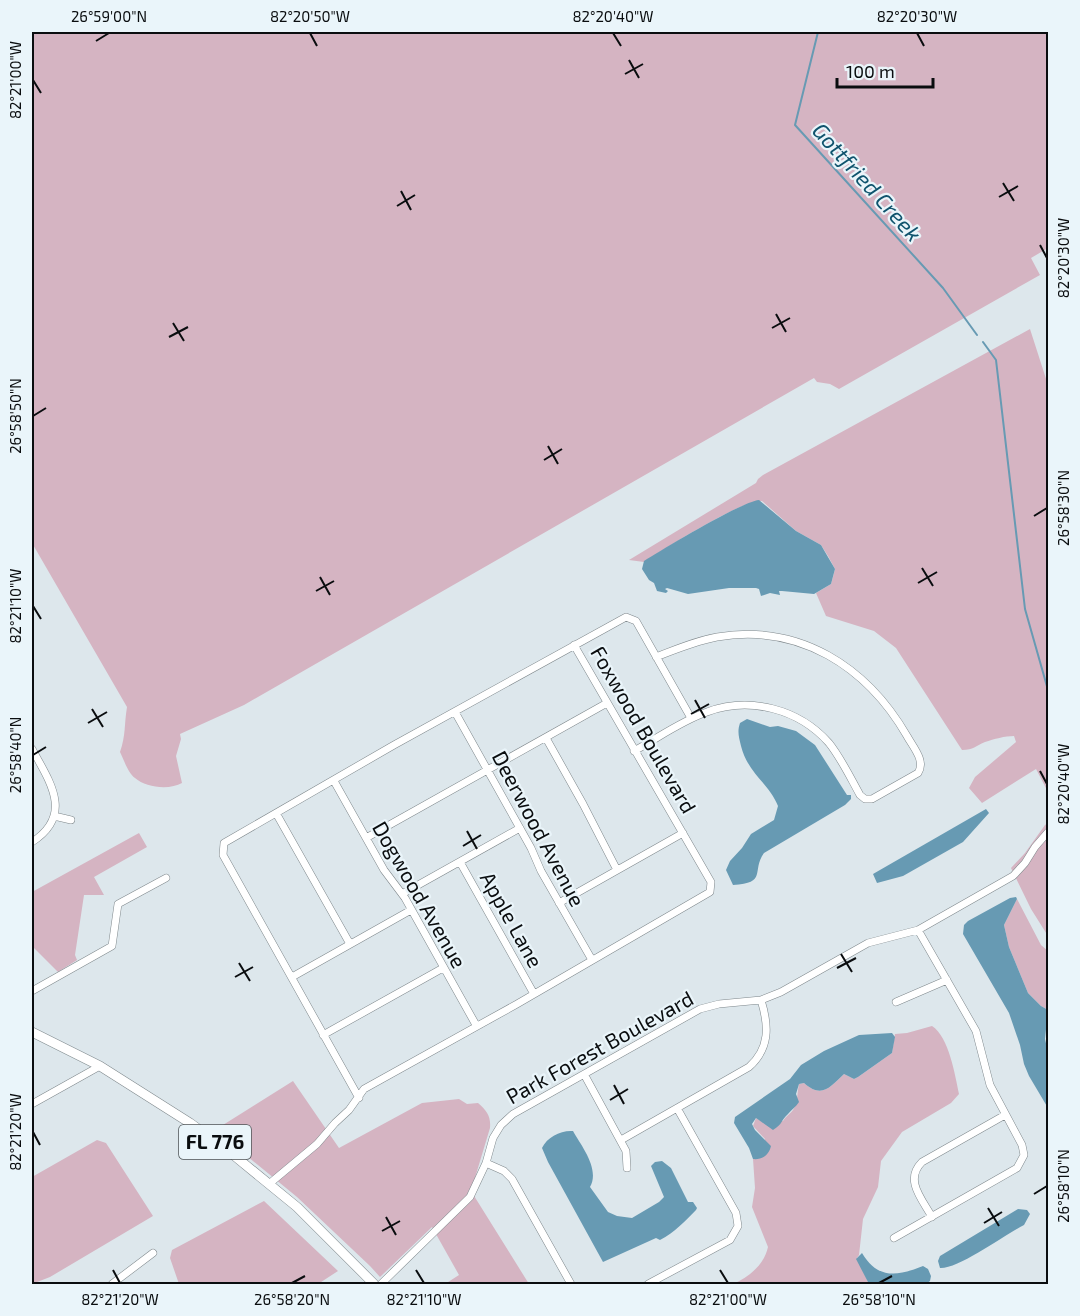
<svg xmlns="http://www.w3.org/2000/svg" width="1080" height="1316" viewBox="0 0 1080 1316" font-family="'Exo 2',sans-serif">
<rect width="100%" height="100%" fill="#dde7ec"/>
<path fill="#d5b4c2" d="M32 32H1048V248L1031 258 1040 275 839 389 830 384 817 382 814 378 244 705 180 734 181 739 176 756 182 783C170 790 146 788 135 778 128 773 124 760 120 752 126 735 124 725 127 707L32 543Z
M1030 329 1048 385V792L1036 769 982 803 969 788 975 777 1016 742 1014 736C1005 736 994 739 985 742 975 746 974 750 962 750L896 648 874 631 826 616 816 593 831 584 833 577 835 569 828 556 821 545 796 531 762 501C743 499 664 549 644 562L629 560 756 483 758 479 763 475Z
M1048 823V936L1031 909 1011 868 1025 853 1045 825Z
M139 833 147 847 94 877 104 895H84L75 955 77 960 58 972 32 946V892Z
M1017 899 1041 945 1048 951V1010L1041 1006 1028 993 1009 947 1004 925Z
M932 1026C949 1037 955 1075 959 1094L951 1103 902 1132 881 1161 878 1187 863 1219 859 1255 857 1258 869 1284H733C749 1277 764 1265 768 1247L752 1207 755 1188 753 1159H758L765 1139 753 1126 756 1118 764 1123 783 1121C786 1116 790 1114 793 1110 798 1103 797 1092 799 1084L804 1083C822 1099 830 1087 844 1074L854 1079 858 1077 892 1053 895 1034 907 1033Z
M293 1081 339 1148 422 1103 459 1099 467 1104 478 1103C487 1111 491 1116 490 1128L471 1191 529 1284H445L459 1275 432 1227 380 1277 370 1266 297 1197 215 1130Z
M97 1140 106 1143 153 1216 50 1277 32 1284V1177Z
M264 1201 338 1271 318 1284H179L170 1258 172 1250Z"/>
<path fill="#679ab3" d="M759 500 796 531 821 545 835 569 831 584 814 594 782 591H779L780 595 770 593 761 596 759 589 756 588H729L688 594 667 588 665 589 668 591 666 593 657 591 654 583 649 580 642 569 644 561C663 549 741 502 759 500Z
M747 719 770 727 778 726 796 731 815 745 847 795H851V799L845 805 764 853C751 871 768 883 733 885L726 870 730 861 742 848 751 834 774 820 778 806C769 783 748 774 741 746 739 737 737 732 740 723Z
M986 809 989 813 963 842 903 876 877 883 873 874Z
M1016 897 1017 899 1004 925 1009 947 1028 993 1041 1006 1048 1010 1045 1039 1048 1052V1108L1029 1076 1024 1064 1020 1045 1009 1013 963 934 964 925 968 921 1010 898Z
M892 1033 895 1037 892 1053 858 1077 854 1079 844 1074C830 1087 822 1099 804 1083L799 1084 796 1094 799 1102C796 1107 792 1109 788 1114 781 1120 783 1124 773 1130L756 1118 752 1124 755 1130 771 1146C769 1155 762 1160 753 1159L749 1148 734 1123 735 1117 790 1079 801 1065 824 1051 859 1035Z
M573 1131C582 1147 600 1169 590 1187L608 1212 617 1216 632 1218 659 1202 664 1197 651 1166 655 1162 662 1161 671 1168 688 1202H693L697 1208 696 1210C684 1222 675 1232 660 1240L656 1238 603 1262 548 1162 542 1148C547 1137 561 1130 573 1131Z
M1018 1209 1027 1210 1030 1214 1024 1225C1004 1235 959 1269 940 1268L938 1261 940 1256Z
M862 1253C878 1280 898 1276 923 1266L928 1269 931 1276 930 1281 926 1284H869L856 1259Z"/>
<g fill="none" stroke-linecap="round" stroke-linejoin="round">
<path stroke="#679ab3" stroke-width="2" d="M818 32 795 125 943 288 977 335
M983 342 996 360 1025 609 1048 690"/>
<defs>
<path id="minor" d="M455 712 531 848 541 871 592 960
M546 738 583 804 617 870
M32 749C50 782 74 815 32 842
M634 751C658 738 681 721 707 712 750 696 799 709 829 743 841 758 850 777 860 795L865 799H872L918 773C926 761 913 747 907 736 867 667 800 623 717 637 696 641 676 649 656 657
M334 781 384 870 405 898 476 1025
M276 813 350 944
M54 816 71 820
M366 838 607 703
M460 862 534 994
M402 894 520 828
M559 903 683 833
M292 977 411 910
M32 991 112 946 118 904 166 878
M896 1002 947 980
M323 1035 443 968
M584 1074 626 1151 627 1168
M359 1098 223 855 224 843 394 745 626 617 636 621 691 718
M32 1104 100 1066
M621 1140 749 1067C770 1048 769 1026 761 1000
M486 1163 504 1171 512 1179 571 1284
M269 1184 317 1144 335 1123 349 1110 364 1089 517 1004 710 892 711 882 574 645
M932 1217C922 1199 904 1180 922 1162L1005 1115
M894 1238 1017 1168 1024 1155 1022 1145 990 1085 976 1031 918 930
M112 1284 153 1253
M381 1284 470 1197 486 1163 493 1138 501 1125 513 1114 700 1009 719 1004 761 1000 781 992 868 943 918 930 1013 876 1025 863 1035 847 1048 832
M648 1284 730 1240 738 1226 736 1213 677 1108"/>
<path id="major" d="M32 1032 100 1066 190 1123 231 1153 297 1207 374 1284"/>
</defs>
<use href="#minor" stroke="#7e878b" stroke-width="8"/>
<use href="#major" stroke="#7e878b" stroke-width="10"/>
<use href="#minor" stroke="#fff" stroke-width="7"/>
<use href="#major" stroke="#fff" stroke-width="9"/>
</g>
<path fill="none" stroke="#0a0d0f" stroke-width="2" d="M310 33 317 46M613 33 621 46M917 33 924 46M96 41 109 33M629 60 639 78M625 74 643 64M33 80 41 93M1003 183 1014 201M401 191 411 210M999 197 1018 186M397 206 415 195M1040 245 1047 258M776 314 786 332M173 323 184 341M772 328 790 318M169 337 188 327M33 416 46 408M548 446 558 464M544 460 562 449M1034 516 1047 508M922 568 933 586M320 577 330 595M918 583 937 572M316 591 334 581M33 606 41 619M695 700 705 718M92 709 103 727M691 714 709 704M88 723 107 712M33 755 46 747M1040 771 1047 784M467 831 477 849M463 846 481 835M841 954 852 972M239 963 250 981M837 968 856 958M235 977 253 967M614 1085 624 1104M610 1100 628 1089M33 1132 40 1145M1034 1194 1047 1186M988 1208 999 1226M386 1217 396 1235M984 1223 1002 1212M382 1231 400 1221M113 1270 120 1283M416 1270 424 1283M720 1270 728 1283M292 1283 305 1276M879 1283 892 1276"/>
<g text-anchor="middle" stroke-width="4.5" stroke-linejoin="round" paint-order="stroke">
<rect fill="#eaf5fa" stroke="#4d5356" stroke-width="1.5" x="179" y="1125" width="72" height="34" rx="4.5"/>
<g font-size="20" font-weight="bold" fill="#0a0d0f">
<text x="215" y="1149">FL 776</text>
</g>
<g font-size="21" fill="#0a0d0f" stroke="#eaf5fa">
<text transform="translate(643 730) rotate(60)" y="7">Foxwood Boulevard</text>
<text transform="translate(538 829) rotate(62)" y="7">Deerwood Avenue</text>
<text transform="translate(419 895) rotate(60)" y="7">Dogwood Avenue</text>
<text transform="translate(511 920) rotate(61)" y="7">Apple Lane</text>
<text transform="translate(600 1048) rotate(-29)" y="7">Park Forest Boulevard</text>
</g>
<g font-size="22" font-style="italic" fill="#0f536d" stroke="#eaf5fa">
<text transform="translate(867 182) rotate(48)" y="8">Gottfried Creek</text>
</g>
</g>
<rect width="1080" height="1316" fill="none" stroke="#eaf5fa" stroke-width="66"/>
<path d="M837 78v9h96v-9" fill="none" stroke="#0a0d0f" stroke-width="3"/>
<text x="846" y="78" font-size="18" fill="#0a0d0f" stroke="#eaf5fa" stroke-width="4.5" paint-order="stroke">100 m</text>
<rect x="33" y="33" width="1014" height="1250" fill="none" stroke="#0a0d0f" stroke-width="2"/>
<g font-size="15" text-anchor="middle" fill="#0a0d0f">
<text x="109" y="22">26°59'00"N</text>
<text x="310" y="22">82°20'50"W</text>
<text x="613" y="22">82°20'40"W</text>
<text x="917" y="22">82°20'30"W</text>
<text transform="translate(16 80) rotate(-90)" y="5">82°21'00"W</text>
<text transform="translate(1064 258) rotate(-90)" y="5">82°20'30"W</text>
<text transform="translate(16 416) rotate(-90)" y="5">26°58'50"N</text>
<text transform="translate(1064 508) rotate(-90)" y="5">26°58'30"N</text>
<text transform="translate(16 606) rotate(-90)" y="5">82°21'10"W</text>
<text transform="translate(16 755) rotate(-90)" y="5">26°58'40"N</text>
<text transform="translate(1064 784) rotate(-90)" y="5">82°20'40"W</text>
<text transform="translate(16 1132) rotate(-90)" y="5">82°21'20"W</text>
<text transform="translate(1064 1186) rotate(-90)" y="5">26°58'10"N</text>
<text x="120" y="1305">82°21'20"W</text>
<text x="292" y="1305">26°58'20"N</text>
<text x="424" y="1305">82°21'10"W</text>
<text x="728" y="1305">82°21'00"W</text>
<text x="879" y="1305">26°58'10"N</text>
</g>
</svg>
